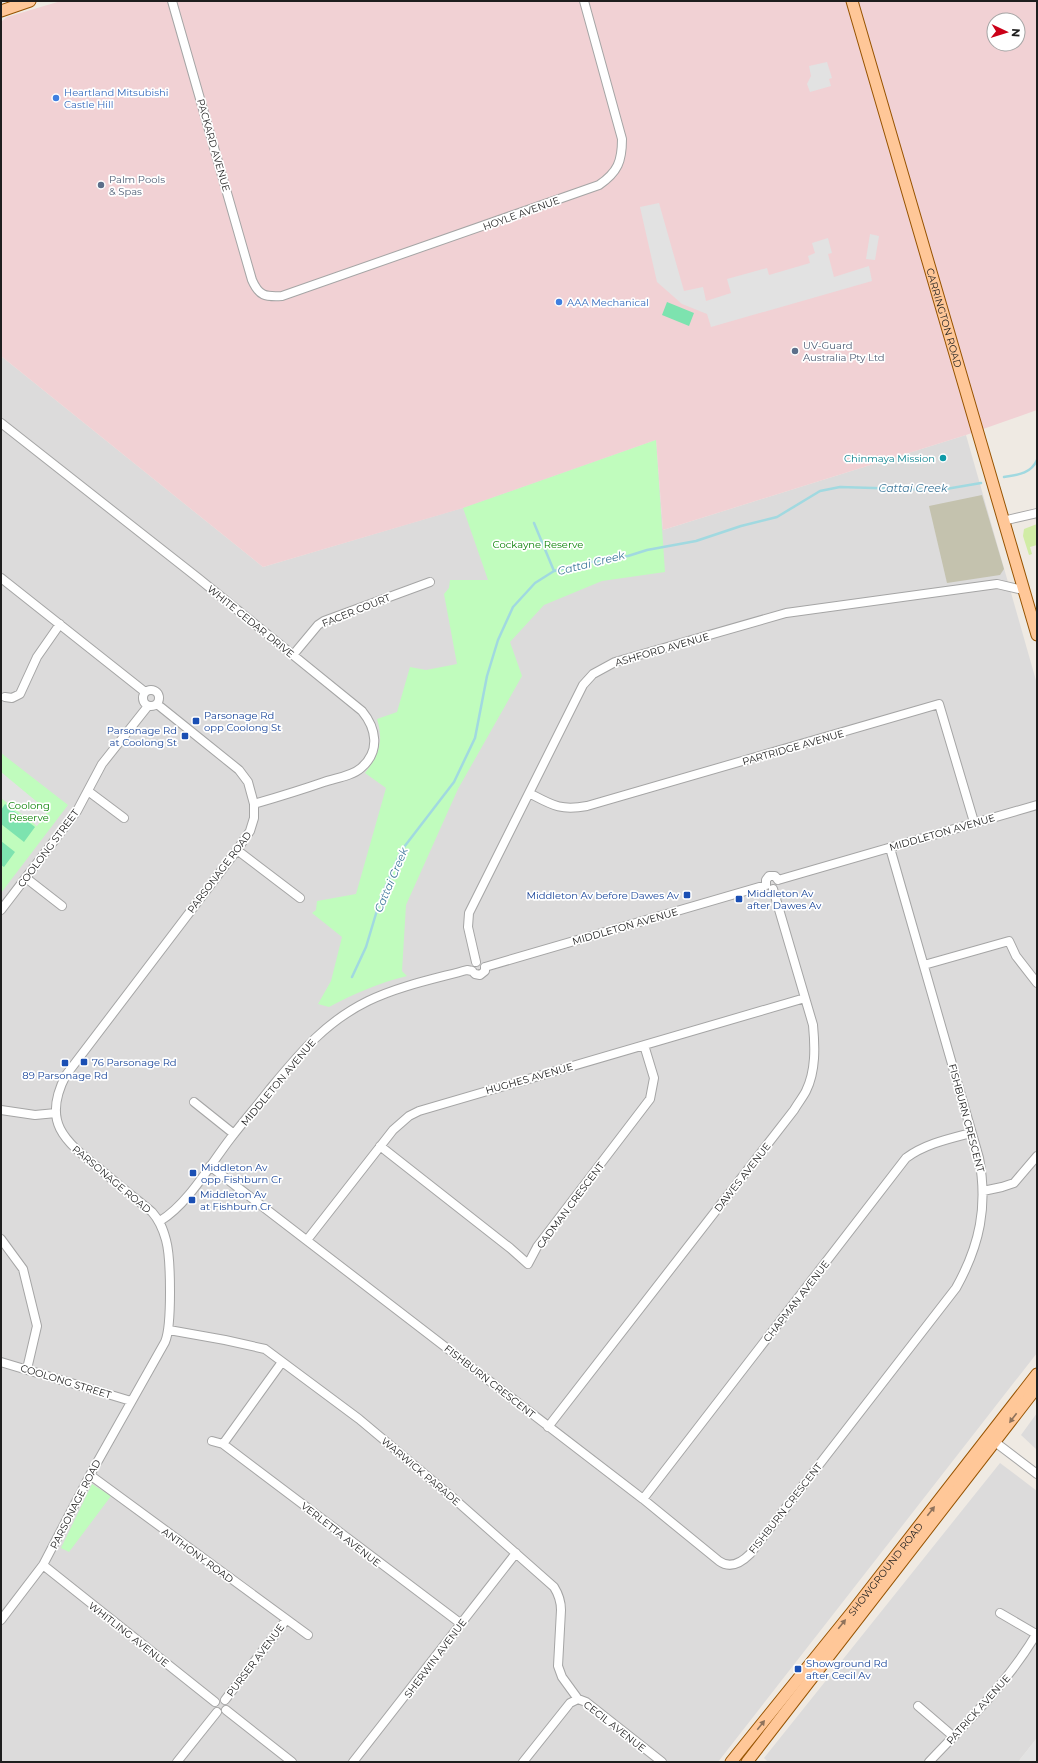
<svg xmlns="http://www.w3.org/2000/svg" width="1038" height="1763" viewBox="0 0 1038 1763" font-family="Montserrat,sans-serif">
<rect width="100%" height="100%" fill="#efeae3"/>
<path fill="#dcdbdb" d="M1 356 263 567 462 508 656 440 663 530 966 435 1037 684V1353L718 1762H1Z
M1037 1413V1450L1021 1435Z
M1000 1463 1037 1491V1738L1018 1762H768L764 1758Z"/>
<path fill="#f1d1d4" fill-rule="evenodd" d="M61 1H1037V410L966 435 663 530 656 440 463 508 263 567 1 356V22L7 17ZM994 20H1018V44H994Z"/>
<path fill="#c4c2ae" d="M982 495 1004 569 1000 575 947 583 929 506Z"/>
<path fill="#d1eca6" d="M1037 524V545L1030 547 1032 554 1029 555 1023 536 1024 529Z"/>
<path fill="#c0fcbd" d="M656 440 665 572 602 581 544 605 510 642 522 676 458 789 406 905 402 971 407 976C379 983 355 993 329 1007L318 1004 331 981 342 937 312 913 316 910 317 901 356 894 386 788 365 773C379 755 384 742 377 719L397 712 410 667 426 670 457 664 444 594 449 588 450 580H488L463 508Z
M1 753 68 805 1 893Z
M92 1484 111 1496 69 1552 61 1548Z"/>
<path fill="#7de3af" d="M667 302 694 313 689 326 662 315Z
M5 804 35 827 24 842 1 824V810Z
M1 841 15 852 4 867 1 865Z"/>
<path fill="#e2e2e2" d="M827 62 832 78 829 79 831 86 810 92 807 84 811 76 809 66Z
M659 203 684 291 703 287 706 301 731 293 727 279 767 268 769 275 810 263 808 256 815 253 812 243 828 238 832 253 828 254 834 277 869 266 872 281 711 327 707 314 682 304 657 282 640 207Z
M870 234 879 236 875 260 866 259Z
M1 772 48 811 37 826 1 798Z
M1037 1738V1762H1018Z"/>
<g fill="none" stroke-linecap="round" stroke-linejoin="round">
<path stroke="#a1d9e0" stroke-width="2.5" d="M1004 477C1017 475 1031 474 1037 460
M534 523 554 571
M352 977 366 947 381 897 401 851 454 782 475 738 487 676 498 640 513 607 535 583 554 571 585 563 628 556 647 550 696 541 741 526 777 517 820 491 840 487 940 490 981 483"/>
<defs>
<path id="minor" d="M172 1 252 280C259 296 265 297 282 296L599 185C618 172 622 161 622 139L584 1
M1 423 198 578 362 711C376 728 381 751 361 768 352 776 336 778 324 782 301 790 278 797 254 804
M1003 521 1037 513
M1 578 145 692
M293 655 318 625 324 621 430 582
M143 698a8 8 0 1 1 16 0a8 8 0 1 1-16 0Z
M5 697 12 698 20 694 37 657 60 624
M88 791 124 818
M529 793C552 805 560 811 587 806L939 704 974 822
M237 850 300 898
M26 878 62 906
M778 880 1037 805
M766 885V880L769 876H775L778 880
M1 910 77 811 102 764 148 706
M476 962 468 927 469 913 583 685 593 674 615 662 786 613 997 584 1023 590
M924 965 1009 941 1016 956 1037 983
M485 967 766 885
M472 971 475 974 480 975 485 971V967
M194 1102 234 1134
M1 1110 35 1115 56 1113
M380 1146 510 1248 528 1264 537 1247 650 1099 654 1078 644 1045
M210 1166 643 1499 719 1561C730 1569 741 1563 750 1554L956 1288C980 1245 988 1206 979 1158L890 848
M983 1191 1002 1187 1014 1183 1037 1156
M160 1221C188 1204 210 1165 230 1139 243 1122 257 1106 270 1089 300 1053 325 1022 368 1001 399 986 434 979 467 970L472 971
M1 1239 23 1269 37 1326 27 1369
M307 1240 393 1130 409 1116 419 1111 805 998
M169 1330 225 1340 265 1349 359 1419 452 1497 554 1587C559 1595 561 1601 561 1610L558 1666 562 1677 578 1699
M1 1362 131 1401
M282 1362 223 1444 460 1623
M548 1427 794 1110C798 1103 803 1097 806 1091 816 1071 815 1046 813 1025L773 889
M212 1441 223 1444
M995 1442 1037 1474
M90 1475 308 1635
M643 1499 906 1158C925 1144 948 1139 971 1133
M43 1565 215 1702
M1000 1613 1036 1634
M1 1620 43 1565 90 1475 165 1342C172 1326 171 1258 166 1240 163 1229 160 1221 152 1212 135 1198 117 1184 100 1169 65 1141 41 1123 66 1075L237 850 250 831 254 818V804L248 782 239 770 157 704
M225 1700 286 1620
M918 1706 954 1737
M226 1710 292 1762
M177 1762 217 1712
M353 1762 516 1553
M523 1762 570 1703 578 1699 586 1702 662 1762
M929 1762C968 1721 1008 1682 1037 1633"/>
<g id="major">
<path id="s1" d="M852 1 1037 635"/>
<path d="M1 11 30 1"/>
<path id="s2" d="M731 1762 852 1612 1037 1374"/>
<path d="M747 1762 1037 1387"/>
</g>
</defs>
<use href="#minor" stroke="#a5a5a5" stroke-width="10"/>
<use href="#major" stroke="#975300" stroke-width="13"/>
<use href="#minor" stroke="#fff" stroke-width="8"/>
<use href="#major" stroke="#ffc798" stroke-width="11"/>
</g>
<defs><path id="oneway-solid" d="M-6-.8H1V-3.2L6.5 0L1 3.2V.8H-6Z"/></defs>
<g fill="#8e725b">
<use href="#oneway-solid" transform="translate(1013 1418) rotate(127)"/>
<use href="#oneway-solid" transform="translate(931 1511) rotate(-52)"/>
<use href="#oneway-solid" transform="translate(842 1624) rotate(-51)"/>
<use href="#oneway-solid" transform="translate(761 1725) rotate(-51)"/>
</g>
<g fill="#3f7fe0" stroke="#fff" stroke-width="1.5">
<circle cx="56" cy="98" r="4"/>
<circle cx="559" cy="302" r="4"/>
</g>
<g fill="#5c6f8a" stroke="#fff" stroke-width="1.5">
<circle cx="101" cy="185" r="4"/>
<circle cx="795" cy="351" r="4"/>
</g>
<circle fill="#0f9aa8" stroke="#fff" stroke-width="1.5" cx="943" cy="458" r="4"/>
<g fill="#1a4fb4" stroke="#fff" stroke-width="1.5">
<rect x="192" y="717" width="8" height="8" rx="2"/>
<rect x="181" y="732" width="8" height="8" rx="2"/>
<rect x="683" y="891" width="8" height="8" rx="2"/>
<rect x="735" y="895" width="8" height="8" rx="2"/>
<rect x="80" y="1058" width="8" height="8" rx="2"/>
<rect x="61" y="1059" width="8" height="8" rx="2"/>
<rect x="189" y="1169" width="8" height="8" rx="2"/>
<rect x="188" y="1196" width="8" height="8" rx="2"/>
<rect x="794" y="1665" width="8" height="8" rx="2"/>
</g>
<g text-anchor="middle" stroke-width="3.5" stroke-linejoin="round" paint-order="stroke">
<g font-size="10" fill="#366cbe" stroke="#fff" text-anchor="start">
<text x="64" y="96">Heartland Mitsubishi<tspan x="64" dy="12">Castle Hill</tspan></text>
<text x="567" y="306">AAA Mechanical</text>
</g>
<g font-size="10" fill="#1e1e1e" stroke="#fff">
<text transform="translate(214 145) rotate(74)" y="4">PACKARD AVENUE</text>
<text transform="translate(521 213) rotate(-20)" y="4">HOYLE AVENUE</text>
<text dy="4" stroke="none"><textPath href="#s1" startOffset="330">CARRINGTON ROAD</textPath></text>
<text transform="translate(356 610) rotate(-22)" y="4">FACER COURT</text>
<text transform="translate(251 621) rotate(39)" y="4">WHITE CEDAR DRIVE</text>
<text transform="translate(662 649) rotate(-16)" y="4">ASHFORD AVENUE</text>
<text transform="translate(793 747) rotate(-16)" y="4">PARTRIDGE AVENUE</text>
<text transform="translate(942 832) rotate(-16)" y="4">MIDDLETON AVENUE</text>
<text transform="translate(48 848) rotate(-53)" y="4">COOLONG STREET</text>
<text transform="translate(219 872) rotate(-53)" y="4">PARSONAGE ROAD</text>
<text transform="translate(625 926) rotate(-16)" y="4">MIDDLETON AVENUE</text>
<text transform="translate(529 1078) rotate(-16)" y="4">HUGHES AVENUE</text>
<text transform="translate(278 1082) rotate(-50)" y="4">MIDDLETON AVENUE</text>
<text transform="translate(967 1118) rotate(75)" y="4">FISHBURN CRESCENT</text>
<text transform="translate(742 1177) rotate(-52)" y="4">DAWES AVENUE</text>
<text transform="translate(112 1179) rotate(40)" y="4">PARSONAGE ROAD</text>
<text transform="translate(570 1205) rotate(-53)" y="4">CADMAN CRESCENT</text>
<text transform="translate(796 1301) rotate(-52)" y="4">CHAPMAN AVENUE</text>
<text transform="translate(66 1381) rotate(17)" y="4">COOLONG STREET</text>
<text transform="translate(490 1381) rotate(38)" y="4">FISHBURN CRESCENT</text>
<text transform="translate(421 1471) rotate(40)" y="4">WARWICK PARADE</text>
<text transform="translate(75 1504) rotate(-63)" y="4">PARSONAGE ROAD</text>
<text transform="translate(785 1508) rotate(-52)" y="4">FISHBURN CRESCENT</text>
<text transform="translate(341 1534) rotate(38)" y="4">VERLETTA AVENUE</text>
<text transform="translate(198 1555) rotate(36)" y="4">ANTHONY ROAD</text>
<text dy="4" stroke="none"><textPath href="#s2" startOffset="247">SHOWGROUND ROAD</textPath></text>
<text transform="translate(129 1634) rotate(38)" y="4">WHITLING AVENUE</text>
<text transform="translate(435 1658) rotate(-53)" y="4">SHERWIN AVENUE</text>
<text transform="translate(255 1660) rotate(-53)" y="4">PURSER AVENUE</text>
<text transform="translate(978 1709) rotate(-48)" y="4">PATRICK AVENUE</text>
<text transform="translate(615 1726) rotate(38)" y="4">CECIL AVENUE</text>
</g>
<g font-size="10" fill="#4e5e75" stroke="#fff" text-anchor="start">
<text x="109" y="183">Palm Pools<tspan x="109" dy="12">&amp; Spas</tspan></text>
<text x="803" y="349">UV-Guard<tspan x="803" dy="12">Australia Pty Ltd</tspan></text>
</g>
<g font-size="10" fill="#0d838f" stroke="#fff" text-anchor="end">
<text x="935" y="462">Chinmaya Mission</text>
</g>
<g font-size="10" fill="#0a8206" stroke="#fff">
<text x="538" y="548">Cockayne Reserve</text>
<text x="29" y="809">Coolong<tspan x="29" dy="12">Reserve</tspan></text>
</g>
<g font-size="10" fill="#164399" stroke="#fff" text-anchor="start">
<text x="204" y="719">Parsonage Rd<tspan x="204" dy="12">opp Coolong St</tspan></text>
<text x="177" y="734" text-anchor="end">Parsonage Rd<tspan x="177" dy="12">at Coolong St</tspan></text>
<text x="747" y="897">Middleton Av<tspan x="747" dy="12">after Dawes Av</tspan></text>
<text x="679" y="899" text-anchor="end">Middleton Av before Dawes Av</text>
<text x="92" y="1066">76 Parsonage Rd</text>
<text x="65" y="1079" text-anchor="middle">89 Parsonage Rd</text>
<text x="201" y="1171">Middleton Av<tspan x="201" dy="12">opp Fishburn Cr</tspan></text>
<text x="200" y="1198">Middleton Av<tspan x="200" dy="12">at Fishburn Cr</tspan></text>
<text x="806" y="1667">Showground Rd<tspan x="806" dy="12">after Cecil Av</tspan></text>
</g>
<g font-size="11" font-style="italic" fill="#3d779a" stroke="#fff">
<text x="913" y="492">Cattai Creek</text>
<text transform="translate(591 563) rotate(-14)" y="4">Cattai Creek</text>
<text transform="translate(391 880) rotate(-67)" y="4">Cattai Creek</text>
</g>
</g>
<rect width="1038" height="1763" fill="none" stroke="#1e1e1e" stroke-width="4"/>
<g transform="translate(1006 32) rotate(94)"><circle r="19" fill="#ffffff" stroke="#a5a5a5"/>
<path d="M0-3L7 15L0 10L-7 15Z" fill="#cb0018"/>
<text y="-6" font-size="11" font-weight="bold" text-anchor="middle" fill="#1e1e1e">N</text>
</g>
</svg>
